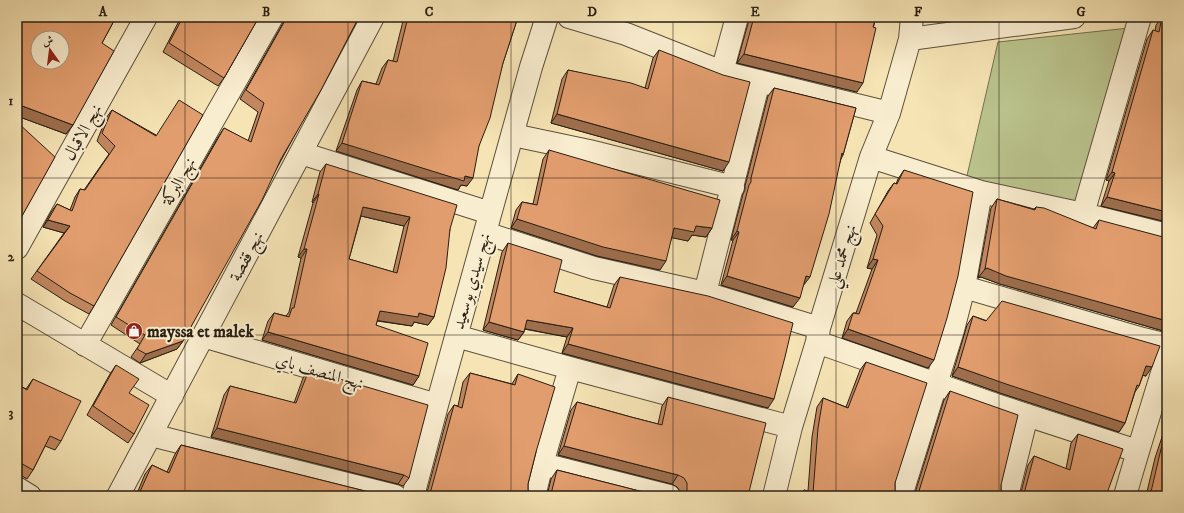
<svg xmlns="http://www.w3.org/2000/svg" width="1184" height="513" viewBox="0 0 1184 513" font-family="'IM FELL DW Pica',Amiri,serif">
<rect width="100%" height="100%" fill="#f6e4b5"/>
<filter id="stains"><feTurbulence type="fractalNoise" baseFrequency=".005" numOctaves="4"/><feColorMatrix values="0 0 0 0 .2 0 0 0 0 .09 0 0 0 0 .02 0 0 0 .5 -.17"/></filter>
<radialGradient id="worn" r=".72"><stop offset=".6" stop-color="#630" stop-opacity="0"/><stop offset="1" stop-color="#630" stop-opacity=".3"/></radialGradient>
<path fill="#bbc48e" stroke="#727150" d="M1129 28 1081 207 966 180 998 42Z"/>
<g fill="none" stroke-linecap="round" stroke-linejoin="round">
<defs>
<path id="minor" d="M569 17 626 34 722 72 889 113
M910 39 1074 17
M722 72 737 17
M513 135 589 151 733 187
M301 153 490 213
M871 157 981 192 1083 214 1167 235
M1083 214 1140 17
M485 233 594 268 705 293 819 328
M17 248 146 17
M964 287 1143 339 1167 345
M705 293 759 81
M17 304 172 396
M203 336 437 405
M456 336 570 368 791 427
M817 342 996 405 1137 451
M85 345 272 17
M151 435 395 496
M542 464 669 496
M17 488 30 496
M118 496 373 17
M413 496 437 405 531 67 547 17
M534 496 542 464 570 368
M774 496 791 427 817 342 819 328 871 157 889 113 910 39 912 17
M901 496 953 330 964 287 981 192
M1007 496 1027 415
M1125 496C1138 449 1153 403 1167 357"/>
</defs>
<use href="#minor" stroke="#5c503c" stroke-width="24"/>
<use href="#minor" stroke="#f9edcf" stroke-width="22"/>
</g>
<path fill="#c2875f" stroke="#281e13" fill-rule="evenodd" d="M17 17H124L120 22 115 19 102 43 73 125 66 134 17 116Z
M181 17H259L224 78 218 86 163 52Z
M284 17H359L183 341 177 349 140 363 131 357 140 344 111 325 218 137 224 128 248 141 258 112 240 99 283 23Z
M404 17H518L503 63 467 186 461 185 458 190 336 151 357 90 362 81 376 84 382 68 388 60 393 61Z
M749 17H876L857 92 737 63 749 20Z
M1162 17H1167V222L1101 206 1109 181 1106 180 1147 39 1153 30 1155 31 1156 25Z
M659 50 723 171 551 123 562 79 568 70 645 88 653 58Z
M774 88 856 108 843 155 841 159 803 286 793 307 721 285 733 240H731L743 194 745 190V186L768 96Z
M112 110 156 135 94 306 89 314 65 301 31 279 64 233 43 227 51 212 57 204 70 210 75 197 80 189 84 190 109 154 97 141 106 118Z
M549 150 712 228 706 237 692 235 688 241 672 237 660 270 597 256 511 228 516 210 522 202 533 204 543 159Z
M326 164 450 229 434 317 428 325 414 322 412 326 377 321 376 325 419 376 413 385 262 340 268 321 274 313 286 316 289 312 301 258 298 257 313 203 312 202 320 172ZM361 216 404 226 393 272 349 259Z
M904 170 928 368 842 338 847 321 853 313H856L872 269 867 268 877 235 870 223 888 191 894 183 896 184 898 179Z
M997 199 1034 209 1036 207 1093 228 1099 220 1164 308 1167 309V332L1000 284 981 277 978 278 991 208Z
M508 243 554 292 607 307 614 285 620 277 768 408 562 353 567 337 524 329V332L518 340 483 330 502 252Z
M973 316 1146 376 1143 375 1139 386 1135 392 1125 423 1119 432 1000 393 952 376 967 325Z
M866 362 895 483V490L898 495 899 496H799L804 490 808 491 812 437 817 407 823 398 846 407 860 370Z
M116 365 129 393 134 434 128 443 87 415 110 374Z
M309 370 409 478 403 486 398 484 211 437 224 395 230 386 294 403 303 378Z
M470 373 512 384 518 374 536 452 528 484V490L532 496H426L448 414 454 405 458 406 463 382Z
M33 379 61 441 55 450 45 446 33 470 27 479 17 473V384L26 389Z
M950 391 1001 485V490L1005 496H914L944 400Z
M668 397 748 496H681V492L677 487 672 484 558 455 571 410 577 402 631 417 658 424 662 406Z
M1167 422V496H1146L1155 458Z
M1078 434 1106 496H1020L1028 465 1034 456 1066 469 1071 443Z
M181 445 385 496H136L145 474 152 465 167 472 175 454Z
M557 470 659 496H547L551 479Z"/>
<path fill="#9e6e4d" stroke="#281e13" d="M613 17H626L624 20Z
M744 54 863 83 857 92 737 63Z
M17 104 73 125 66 134 17 116Z
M557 114 729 162 723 171 551 123Z
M342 143 465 176 473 178 467 186 461 185 458 190 336 151Z
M1112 172 1115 173 1109 181 1106 180Z
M318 194H319L313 203 312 202Z
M1107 197 1167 212V222L1101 206Z
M363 207 410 217 404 226 357 215Z
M517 219 666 261 660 270 597 256 511 228Z
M48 220 70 226 64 233 43 227Z
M696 226 712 228 706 237 692 235 688 241 668 237 674 228Z
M737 231 739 232 733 240H731Z
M304 249H307L301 258 298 257Z
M873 259 878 260 872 269 867 268Z
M987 268 1167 321V332L1000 284 981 277 978 278 985 269Z
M727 276 800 298 793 307 721 285Z
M806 276 810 277 803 286Z
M380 311 419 313 434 317 428 325 414 322 412 326 374 320Z
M527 320 573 328 567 337 521 328Z
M489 322 524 332 518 340 483 330Z
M848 329 934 360 928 368 842 338Z
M268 332 419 376 413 385 262 340Z
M183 341 177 349 140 363 146 354Z
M568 344 774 399 768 408 562 353Z
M1146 366 1152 367 1146 376 1140 375Z
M958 367 1125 423 1119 432 1000 393 952 376Z
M217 428 404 475 398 484 211 437Z
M564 446 678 475 672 484 558 455Z"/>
<path fill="#e29d6e" stroke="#281e13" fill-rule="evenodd" d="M17 17H116L102 43 114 51 73 125 17 104ZM38 38H62V62H38Z
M183 17H259L224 78 169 43Z
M287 17H359L321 90 281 159 262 200 183 341 146 354 137 349 145 335 116 317 224 128 251 142 264 103 246 90Z
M408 17H518L503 63 490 118 479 146 473 178 465 176 464 181 342 143 362 81 379 85 388 60 397 62Z
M754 17H876L873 27 876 28 863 83 744 54Z
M1162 17H1167V212L1107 197 1115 173 1112 172 1153 30 1159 32Z
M659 50 723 75 750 82 729 162 557 114 568 70 631 83 648 89Z
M774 88 856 108 843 155 842 153 829 214 810 277 806 276 800 298 727 276 739 232 737 231 749 185 751 182V178Z
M179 100 203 115 94 306 70 293 37 271 70 226 48 220 57 204 72 211 80 189 85 190 115 146 102 133 112 110 156 136Z
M17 122 55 157 17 225Z
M549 150 720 200 712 228 696 226 694 232 674 228 666 261 603 247 517 219 522 202 537 205Z
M326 164 457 205 450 229 446 268 434 317 419 313 418 317 380 311 376 325 428 343 419 376 268 332 274 313 289 317 292 308H294L307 249H304L319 194H318ZM363 207 410 217 397 273 349 259Z
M904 170 973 192 958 276 947 318 934 360 848 329 853 313 859 314 878 260 873 259 883 226 875 214 894 183 897 184Z
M997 199 1035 210 1036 207 1044 208 1096 229 1099 220 1167 238V299L1164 308 1167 309V321L1006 276 987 268 985 269Z
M508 243 562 260 554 292 610 308 620 277 708 296 793 323 785 357 774 399 568 344 573 328 527 320 524 332 489 322Z
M1002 301 1160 346 1152 367 1146 366 1139 386 1137 385 1125 423 1006 384 958 367 973 316 986 321Z
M866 362 927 383 895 483V490L898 495 899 496H800L804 490 813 493 818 428 823 398 848 408Z
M116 365 139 379 129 393 149 405 134 434 93 406Z
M309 370 428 405 409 478 404 475 217 428 230 386 296 403Z
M470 373 515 385 518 374 555 387 536 452 528 484V490L532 496H428L431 490 454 405 462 408Z
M33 379 81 401 61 441 50 436 33 470 17 461V447L20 440 17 438V384L27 390Z
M950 391 1018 415 1001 485V490L1005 496H916L919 491Z
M668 397 766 423 748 496H684L687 491V483L684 478 678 475 564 446 577 402 631 417 662 425Z
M1167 431V496H1150L1161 449Z
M1078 434 1123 449 1106 496H1022L1025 490 1034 456 1070 470Z
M181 445 385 496H138L152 465 169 473Z
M557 470 659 496H549L552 490Z
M17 490 18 491 26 496H17Z"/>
<path fill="none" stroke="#281e13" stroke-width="1" stroke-opacity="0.55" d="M185 17V496M348 17V496M511 17V496M673 17V496M836 17V496M999 17V496M17 178H1167M17 335H1167"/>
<defs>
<symbol id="shop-disc" viewBox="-11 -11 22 22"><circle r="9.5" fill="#8f2418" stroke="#f9edcf"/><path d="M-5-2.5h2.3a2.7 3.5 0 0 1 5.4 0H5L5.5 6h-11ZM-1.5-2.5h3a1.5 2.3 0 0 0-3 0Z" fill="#fff"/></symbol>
</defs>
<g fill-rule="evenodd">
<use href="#shop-disc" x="124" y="321" width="20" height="20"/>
</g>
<g text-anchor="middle" stroke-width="4" stroke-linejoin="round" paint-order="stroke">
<g font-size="17" fill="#281e13" stroke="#f9edcf">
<text transform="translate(82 132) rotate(-61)" y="6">نهج الاقبال</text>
<text transform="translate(178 181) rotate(-60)" y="6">نهج البركة</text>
<text transform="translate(246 256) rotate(-62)" y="6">نهج قفصة</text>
<text transform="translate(841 256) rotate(-73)" y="6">نهج محمد علي</text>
<text transform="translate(471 281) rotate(-74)" y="6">نهج سيدي بوسعيد</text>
<text transform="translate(320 371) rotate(16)" y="6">نهج المنصف باي</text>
</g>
<g font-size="17" font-weight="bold" fill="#281e13" stroke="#f9edcf" text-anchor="start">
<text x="147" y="337">mayssa et malek</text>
</g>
</g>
<rect width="1184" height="513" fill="none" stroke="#f6e4b5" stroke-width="44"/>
<g transform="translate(50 50) rotate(346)"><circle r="19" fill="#f9edcf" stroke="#a59a84"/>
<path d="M0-3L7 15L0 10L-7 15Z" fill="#8f2418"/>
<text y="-6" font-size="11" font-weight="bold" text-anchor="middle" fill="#281e13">ش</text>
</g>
<rect x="22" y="22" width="1140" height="469" fill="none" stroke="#281e13" stroke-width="1.5"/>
<g font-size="13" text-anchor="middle" font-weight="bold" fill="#281e13">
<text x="103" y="16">A</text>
<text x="266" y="16">B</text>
<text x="429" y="16">C</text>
<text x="592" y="16">D</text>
<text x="755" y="16">E</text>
<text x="918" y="16">F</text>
<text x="1081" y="16">G</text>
<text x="11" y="105">1</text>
<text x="11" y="261">2</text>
<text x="11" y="417">3</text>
</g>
<rect width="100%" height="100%" filter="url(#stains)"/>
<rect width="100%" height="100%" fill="url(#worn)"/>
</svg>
